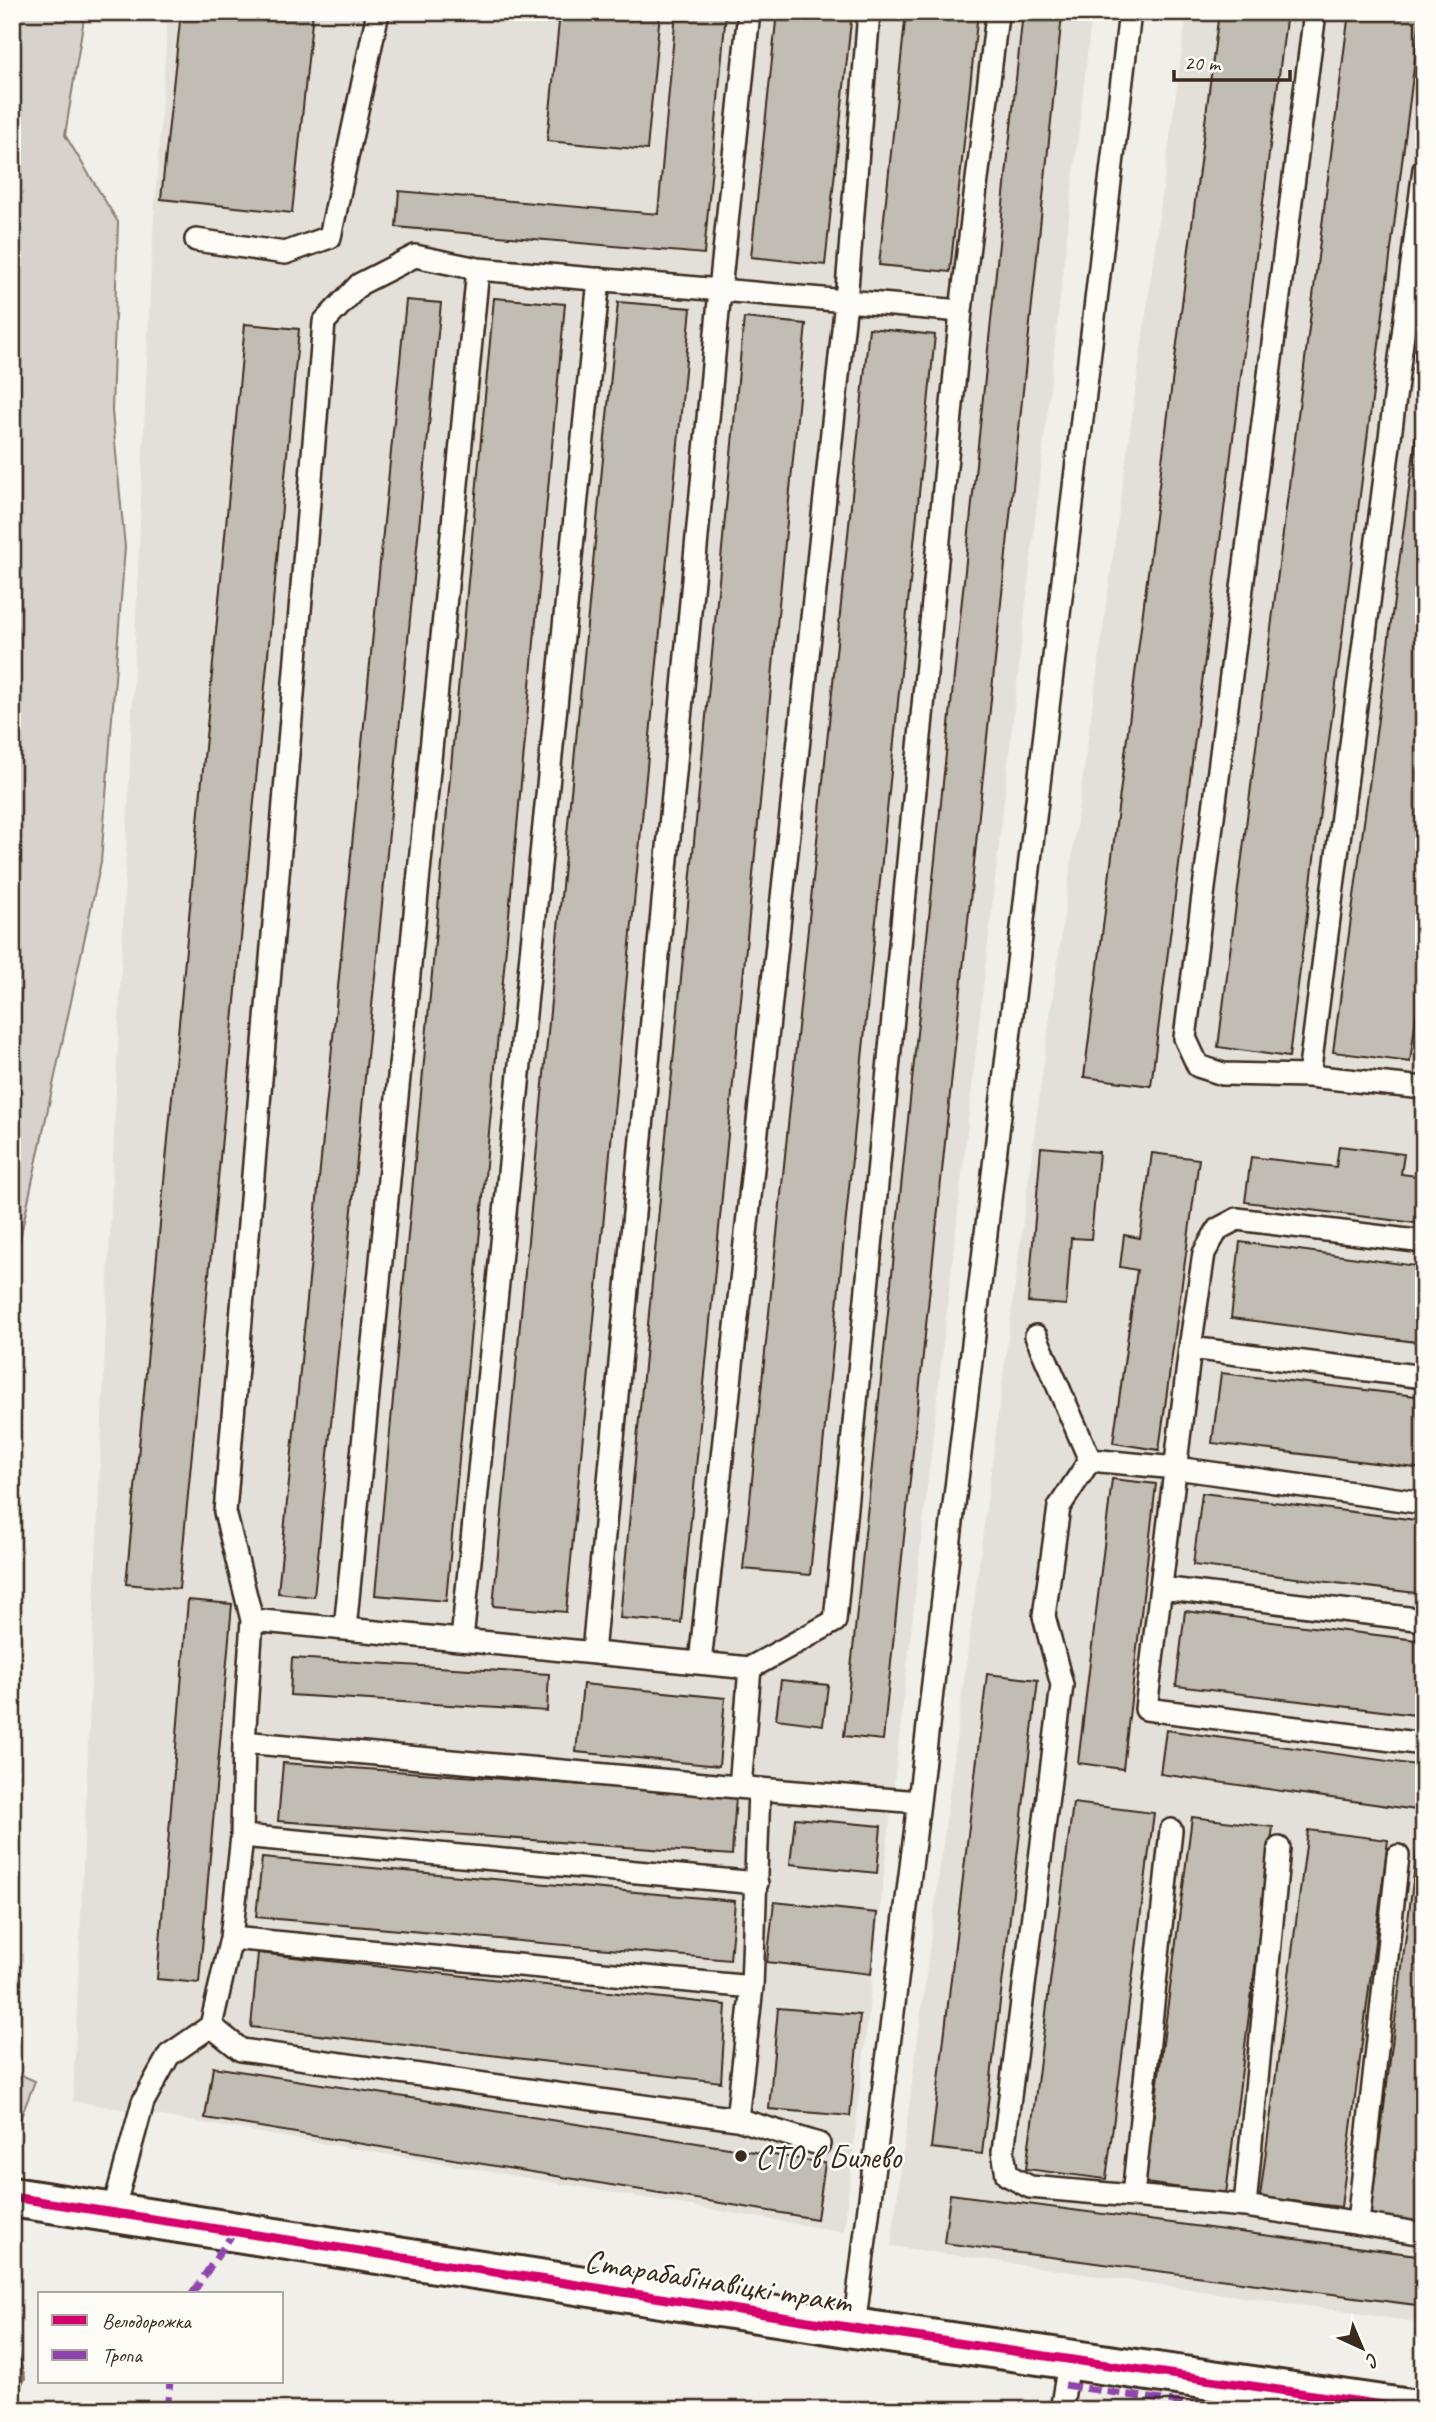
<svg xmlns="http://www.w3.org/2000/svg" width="1436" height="2422" viewBox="0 0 1436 2422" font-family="Caveat,sans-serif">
<rect width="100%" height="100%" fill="#f1efea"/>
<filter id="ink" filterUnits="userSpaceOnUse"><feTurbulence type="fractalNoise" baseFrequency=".0143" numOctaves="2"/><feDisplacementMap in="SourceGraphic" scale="14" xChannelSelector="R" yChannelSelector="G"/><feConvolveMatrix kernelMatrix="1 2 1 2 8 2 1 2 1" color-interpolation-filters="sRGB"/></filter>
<g filter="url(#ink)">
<path fill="#e3e0da" d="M168 12H1092L844 2232 73 2101 151 264Z
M1187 12H1424V2323L891 2246 1039 1098Z"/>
<path fill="#d7d2cc" stroke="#897e75" stroke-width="2" d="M12 12H85L65 135 118 222 112 411 125 547 101 862 12 1276Z
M12 2071 35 2081 12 2140Z"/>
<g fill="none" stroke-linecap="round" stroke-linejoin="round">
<path stroke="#80746b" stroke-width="12" d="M12 2352 20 2378 12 2388"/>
</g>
<path fill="#c1bcb4" stroke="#3b2a1e" stroke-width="2" d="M181 12H313L292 213 161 199Z
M560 12H660L647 150 547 141Z
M676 12H726L704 254 396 227 399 191 658 214Z
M777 12H852L825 265 751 257Z
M906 12H978L950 272 879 265Z
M1023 12 1062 15 883 1740 844 1736Z
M1219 12H1287L1151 1086 1084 1077Z
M1349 12H1421L1289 1057 1218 1047Z
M494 298 565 304 446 1601 375 1595Z
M406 300 441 303 314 1597 278 1593Z
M618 302 691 308 566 1612 493 1606Z
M744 318 806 324 681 1623 620 1618Z
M245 324 299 329 179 1589 126 1584Z
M869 328 935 335 810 1575 743 1569Z
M1424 378V958L1410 1062 1333 1052Z
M1339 1146 1404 1154 1401 1174 1424 1177V1224L1245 1202 1251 1157 1336 1167Z
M1041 1147 1099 1152 1091 1239 1071 1238 1066 1305 1028 1302Z
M1152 1153 1199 1159 1159 1450 1113 1443 1137 1270 1120 1267 1124 1235 1140 1238Z
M1240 1242 1424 1267V1343L1231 1318Z
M1221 1373 1424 1397V1469L1212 1443Z
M1112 1479 1156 1484 1123 1769 1078 1763Z
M1202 1493 1424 1521V1594L1193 1565Z
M188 1600 232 1604 199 1983 157 1979Z
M1185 1611 1424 1641V1716L1176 1686Z
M292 1658 549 1674 547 1711 290 1695Z
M987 1674 1038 1680 982 2154 931 2148Z
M781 1680 828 1685 823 1725 776 1719Z
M583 1684 725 1698 719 1766 576 1752Z
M1166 1730 1424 1766V1811L1160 1774Z
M283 1763 736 1796 732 1855 278 1821Z
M1073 1803 1154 1813 1106 2179 1026 2169Z
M1192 1817 1273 1827 1226 2194 1145 2183Z
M795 1818 881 1826 877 1873 790 1864Z
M1308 1830 1388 1840 1341 2207 1260 2197Z
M1417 1850H1424V2223L1370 2216Z
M262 1858 735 1901 730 1960 256 1917Z
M774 1902 877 1913 871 1974 767 1962Z
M258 1953 726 2005 721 2082 251 2027Z
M778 2008 860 2015 850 2116 769 2109Z
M213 2067 825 2163 817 2219 205 2118Z
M950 2194 1424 2256V2306L944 2243Z"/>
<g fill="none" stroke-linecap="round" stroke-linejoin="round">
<defs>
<path id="lane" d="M1315 12 1185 1038 1198 1066 1223 1074 1309 1076 1424 1088
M196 240 285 253 330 237 378 12
M1309 1076 1424 169
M1424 1242 1237 1219 1218 1229 1204 1253 1190 1348 1146 1709 1424 1744
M1036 1336 1090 1460
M1190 1348 1424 1377
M1424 1503 1176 1468 1090 1460 1059 1507 1044 1616 1062 1685 1003 2152 1007 2175 1030 2187 1245 2206 1424 2234
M1161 1588 1424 1620
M252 1620 750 1668 740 1787
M345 1629 478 269
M462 1640 599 279
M593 1653 720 290 749 12
M700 1663 846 301 869 12
M750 1668 835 1621 961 311 997 15
M244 1742 252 1620 225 1512 324 322 360 284 415 256 478 269 961 311
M242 1836 757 1883
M231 1938 242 1836 244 1742 759 1789 919 1802
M211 2026 241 2050 737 2119 819 2144
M737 2119 752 1987 759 1789
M1133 2196 1171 1830
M1245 2206 1279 1848
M112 2215 143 2102 169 2055 211 2026 231 1938 752 1987
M1358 2223 1398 1856
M854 2328 919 1802 1130 12
M1061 2410 1070 2358"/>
<path id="secondary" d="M12 2197 854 2328 1417 2410"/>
</defs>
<use href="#lane" stroke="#3b2a1e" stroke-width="26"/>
<use href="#secondary" stroke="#3b2a1e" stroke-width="44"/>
<use href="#lane" stroke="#fdfcf7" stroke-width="21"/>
<use href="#secondary" stroke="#fdfcf7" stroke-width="38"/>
<path stroke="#8e44ad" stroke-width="7" stroke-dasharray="14 7" stroke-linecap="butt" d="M192 2294 233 2233
M1065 2385 1226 2410
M167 2410 170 2382"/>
<defs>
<path id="cycleway" d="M12 2197 854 2328 1417 2410"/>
</defs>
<use href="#cycleway" stroke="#fdfcf7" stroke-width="13"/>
<use href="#cycleway" stroke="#d6006c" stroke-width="9"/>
</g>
</g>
<circle fill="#3b2a1e" stroke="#fdfcf7" stroke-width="2.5" cx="741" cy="2156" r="7"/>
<g text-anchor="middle" stroke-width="5" stroke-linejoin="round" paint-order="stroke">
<g font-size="33" fill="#3b2a1e" stroke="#fdfcf7" text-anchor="start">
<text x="755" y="2168">СТО в Билево</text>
</g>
<g font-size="33" fill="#3b2a1e" stroke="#fdfcf7">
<text transform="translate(718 2280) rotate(9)" y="12">Старабабінавіцкі тракт</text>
</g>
</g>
<rect width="1436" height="2422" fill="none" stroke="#fdfcf7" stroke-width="42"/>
<rect x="21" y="21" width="1394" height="2380" fill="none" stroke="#3b2a1e" stroke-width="2.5" filter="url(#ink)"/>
<rect x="38" y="2292" width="245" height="91" fill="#fdfcf7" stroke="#afa8a0" stroke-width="2"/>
<rect x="52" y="2315" width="35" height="10" fill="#d6006c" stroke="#afa8a0" stroke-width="2"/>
<text x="102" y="2328" font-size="21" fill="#3b2a1e">Велодорожка</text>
<rect x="52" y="2350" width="35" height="10" fill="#8e44ad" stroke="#afa8a0" stroke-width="2"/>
<text x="102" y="2362" font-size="21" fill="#3b2a1e">Тропа</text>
<g transform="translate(1362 2348) rotate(136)" stroke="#fdfcf7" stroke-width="5" paint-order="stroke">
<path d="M0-5L12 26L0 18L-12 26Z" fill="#3b2a1e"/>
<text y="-10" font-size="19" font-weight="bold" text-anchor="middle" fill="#3b2a1e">С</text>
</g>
<path d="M1174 70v10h116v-10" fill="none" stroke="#3b2a1e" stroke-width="3.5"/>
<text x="1184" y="70" font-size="21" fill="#3b2a1e" stroke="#fdfcf7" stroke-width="5" paint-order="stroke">20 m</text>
</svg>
